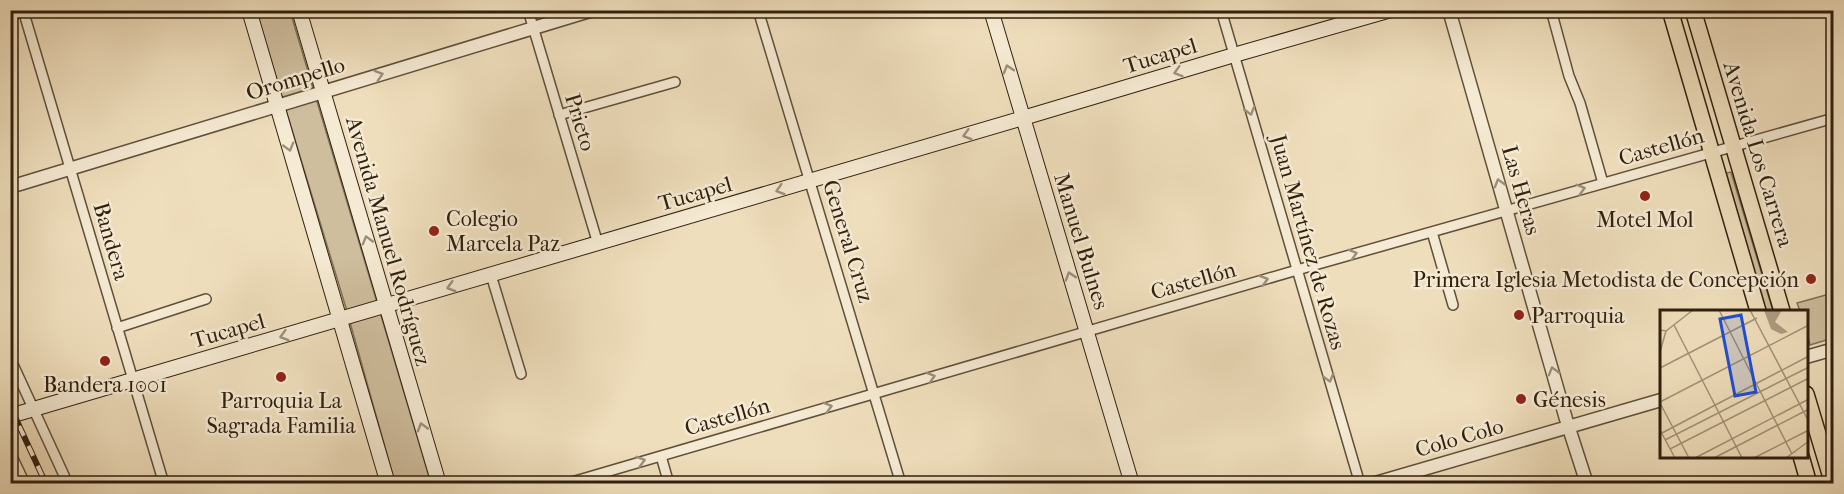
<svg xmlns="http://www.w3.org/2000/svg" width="1844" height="494" viewBox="0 0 1844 494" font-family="'IM FELL French Canon',serif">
<rect width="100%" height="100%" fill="#efdebc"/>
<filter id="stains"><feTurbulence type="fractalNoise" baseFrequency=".00333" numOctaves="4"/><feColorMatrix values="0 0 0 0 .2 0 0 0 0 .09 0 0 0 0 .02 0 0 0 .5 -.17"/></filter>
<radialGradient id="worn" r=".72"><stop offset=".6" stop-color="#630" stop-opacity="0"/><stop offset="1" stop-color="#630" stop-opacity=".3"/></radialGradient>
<path fill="#cfbe9e" stroke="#806f56" stroke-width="1.5" d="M256 11H290L431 483H395L346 308Z
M1731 172 1773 311H1766L1726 173Z
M1833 293V338L1810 345 1807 333 1806 311H1800L1797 303Z"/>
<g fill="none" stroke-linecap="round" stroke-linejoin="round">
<defs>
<path id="minor" d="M23 10 164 484
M528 10 598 244
M758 10 901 484
M1221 10 1360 484
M1551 10 1569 76 1580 103 1603 183
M559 115 675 82
M1432 232 1453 305
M491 275 521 374
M117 328 206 299
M10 358 68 484
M10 452 25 484
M661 456 669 484
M565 484 1297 270 1834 118"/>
<path id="tertiary" d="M1449 10 1566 419 1587 484
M10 187 593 10
M1806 357 1834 349
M1372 484 1661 400"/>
<path id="secondary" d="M249 10 388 484
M299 10 439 484
M991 10 1132 484
M10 416 1023 118 1234 55 1391 10"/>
<path id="primary" d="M1670 10 1758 311
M1693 10 1782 311
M1806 394 1833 484
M1801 456 1809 484"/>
</defs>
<use href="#minor" stroke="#60503a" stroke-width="12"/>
<use href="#tertiary" stroke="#60503a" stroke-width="15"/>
<use href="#secondary" stroke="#30200e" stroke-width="16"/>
<use href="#primary" stroke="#30200e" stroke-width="18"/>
<use href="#minor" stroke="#f5ead3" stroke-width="9"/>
<use href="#tertiary" stroke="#f5ead3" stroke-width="12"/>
<use href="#secondary" stroke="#f5ead3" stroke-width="14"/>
<use href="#primary" stroke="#efdebc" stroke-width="15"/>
<defs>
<path id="rail" d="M10 406 46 484"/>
</defs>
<use href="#rail" stroke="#30200e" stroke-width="6"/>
<use href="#rail" stroke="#f5ead3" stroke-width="4" stroke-dasharray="11" stroke-linecap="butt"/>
</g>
<defs><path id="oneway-chevron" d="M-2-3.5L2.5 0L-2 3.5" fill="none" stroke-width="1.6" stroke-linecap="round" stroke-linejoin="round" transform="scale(1.5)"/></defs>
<g stroke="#9c8f7a">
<use href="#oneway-chevron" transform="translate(1008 69) rotate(-107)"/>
<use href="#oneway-chevron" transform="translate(1178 72) rotate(163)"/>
<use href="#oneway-chevron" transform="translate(379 75) rotate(-17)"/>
<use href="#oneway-chevron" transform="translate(1250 111) rotate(74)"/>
<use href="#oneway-chevron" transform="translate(967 135) rotate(164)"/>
<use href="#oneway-chevron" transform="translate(289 147) rotate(74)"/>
<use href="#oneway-chevron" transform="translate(1499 183) rotate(-106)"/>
<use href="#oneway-chevron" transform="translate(1581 189) rotate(-16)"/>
<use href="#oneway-chevron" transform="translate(780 190) rotate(163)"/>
<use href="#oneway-chevron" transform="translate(367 240) rotate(-106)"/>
<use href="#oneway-chevron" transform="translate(1353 254) rotate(-16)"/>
<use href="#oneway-chevron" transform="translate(1070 276) rotate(-107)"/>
<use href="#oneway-chevron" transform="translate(1264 280) rotate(-16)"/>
<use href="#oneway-chevron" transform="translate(451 287) rotate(164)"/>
<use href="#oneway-chevron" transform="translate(284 336) rotate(164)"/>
<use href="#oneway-chevron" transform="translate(1553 371) rotate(-106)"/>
<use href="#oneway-chevron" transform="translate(931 377) rotate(-16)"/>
<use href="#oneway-chevron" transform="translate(1329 378) rotate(74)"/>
<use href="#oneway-chevron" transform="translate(828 407) rotate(-16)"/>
<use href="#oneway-chevron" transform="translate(422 427) rotate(-106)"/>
<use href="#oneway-chevron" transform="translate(641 461) rotate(-16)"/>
</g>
<g fill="#8f2418" stroke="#f5ead3" stroke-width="2">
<circle cx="1645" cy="196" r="6"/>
<circle cx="434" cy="231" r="6"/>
<circle cx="1811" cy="279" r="6"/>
<circle cx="1519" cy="315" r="6"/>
<circle cx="105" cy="361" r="6"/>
<circle cx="281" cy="377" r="6"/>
<circle cx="1521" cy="399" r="6"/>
</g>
<g text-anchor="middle" stroke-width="5" stroke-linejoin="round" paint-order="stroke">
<g font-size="22" fill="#30200e" stroke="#f5ead3">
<text transform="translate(1160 55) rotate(-17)" y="8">Tucapel</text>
<text transform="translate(295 78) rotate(-17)" y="8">Orompello</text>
<text transform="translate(581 122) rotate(73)" y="8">Prieto</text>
<text transform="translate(1661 146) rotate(-16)" y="8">Castellón</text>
<text transform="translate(1759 154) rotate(73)" y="8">Avenida Los Carrera</text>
<text transform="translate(1522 190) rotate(74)" y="8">Las Heras</text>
<text transform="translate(695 193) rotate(-16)" y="8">Tucapel</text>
<text transform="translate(112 241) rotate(74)" y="8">Bandera</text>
<text transform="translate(389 241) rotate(74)" y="8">Avenida Manuel Rodríguez</text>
<text transform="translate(849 241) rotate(73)" y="8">General Cruz</text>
<text transform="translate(1082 241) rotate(73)" y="8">Manuel Bulnes</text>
<text transform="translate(1309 242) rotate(74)" y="8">Juan Martínez de Rozas</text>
<text transform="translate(1193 280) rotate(-16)" y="8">Castellón</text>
<text transform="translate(228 330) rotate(-16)" y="8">Tucapel</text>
<text transform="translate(727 416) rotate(-16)" y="8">Castellón</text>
<text transform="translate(1459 437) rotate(-16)" y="8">Colo Colo</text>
</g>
<g font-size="22" fill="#30200e" stroke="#f5ead3" text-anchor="start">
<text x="446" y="226">Colegio<tspan x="446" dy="25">Marcela Paz</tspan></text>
<text x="1645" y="227" text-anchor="middle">Motel Mol</text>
<text x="1799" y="287" text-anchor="end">Primera Iglesia Metodista de Concepción</text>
<text x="1531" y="323">Parroquia</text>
<text x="105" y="392" text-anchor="middle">Bandera 1001</text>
<text x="1533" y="407">Génesis</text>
<text x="281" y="408" text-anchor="middle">Parroquia La<tspan x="281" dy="25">Sagrada Familia</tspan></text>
</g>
</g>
<g transform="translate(1660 310)">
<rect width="148" height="148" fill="#efdebc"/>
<path d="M104 0H122L115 12 128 22 121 24 111 19Z" fill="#ae9d81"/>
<path fill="none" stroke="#a39276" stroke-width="1.5" d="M59 0 132 144M90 0 149 112M14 15 82 148M0 20 6 21 33 0M0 42 6 21M0 58 97 8M0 92 149 15M0 93 29 148M0 120 15 148M0 124 149 46M5 130 149 57M10 139 149 68M35 148 149 89M54 148 149 99M94 148 149 120M126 148 149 131"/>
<path fill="#1d4ed8" fill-opacity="0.15" stroke="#1d4ed8" stroke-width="3" d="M81 5 96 82 75 86 60 9Z"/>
<rect width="148" height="148" fill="none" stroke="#30200e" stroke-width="3"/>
</g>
<rect width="1844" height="494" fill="none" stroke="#efdebc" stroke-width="36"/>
<rect x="12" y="12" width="1820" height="470" fill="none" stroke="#30200e" stroke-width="3"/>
<rect x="18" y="18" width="1808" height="458" fill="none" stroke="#30200e" stroke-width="1.5"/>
<rect width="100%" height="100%" filter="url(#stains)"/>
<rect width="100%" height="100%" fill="url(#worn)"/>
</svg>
